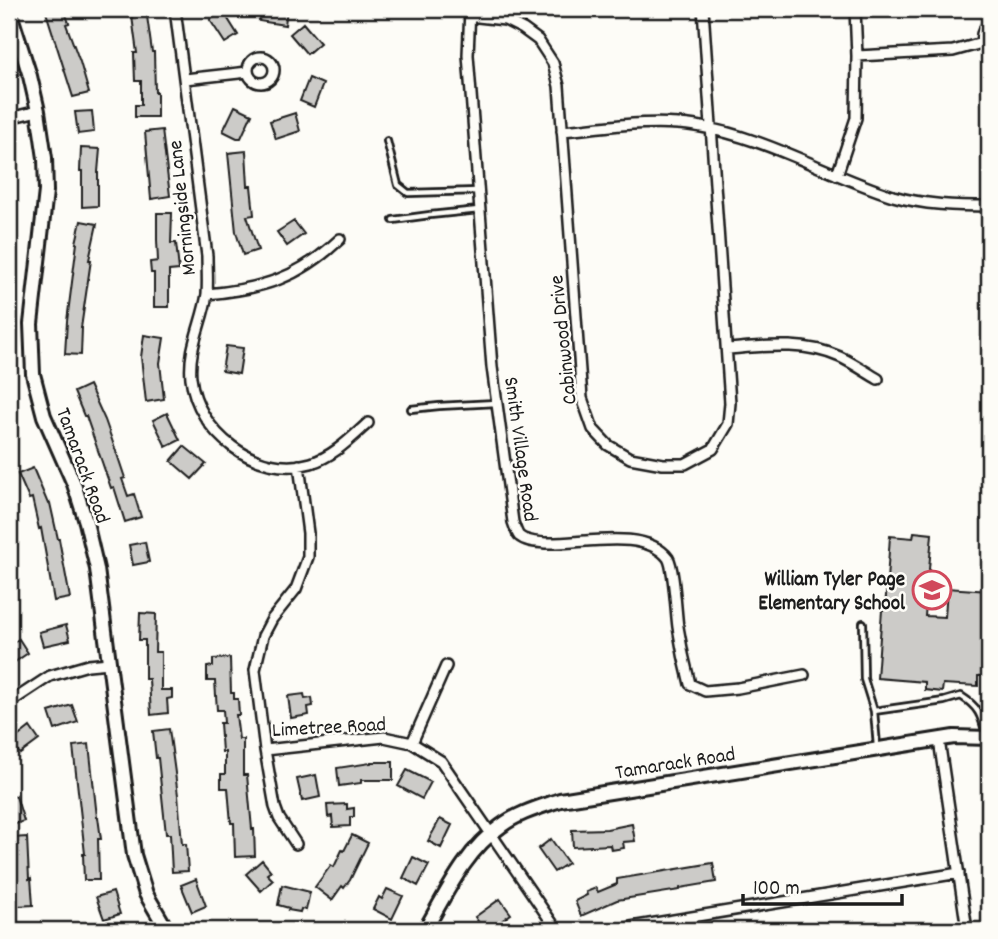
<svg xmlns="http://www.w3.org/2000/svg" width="998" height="939" viewBox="0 0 998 939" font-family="Dekko,sans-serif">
<rect width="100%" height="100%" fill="#fdfcf7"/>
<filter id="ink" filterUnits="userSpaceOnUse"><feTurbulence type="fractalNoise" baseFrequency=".0143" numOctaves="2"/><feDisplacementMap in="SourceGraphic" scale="14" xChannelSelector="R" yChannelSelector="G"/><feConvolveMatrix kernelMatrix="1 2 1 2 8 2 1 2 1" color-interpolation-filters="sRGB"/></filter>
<g filter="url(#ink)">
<path fill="#cccbc8" stroke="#1c1c1c" stroke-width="2" d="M45 9H64L69 23 66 24 80 62 89 93 73 97Z
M131 9H146L152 52H154L155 92H157V117H135V105H141V81H135L134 53H137Z
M261 9H287L285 25 259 21Z
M223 11 238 35 225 43 210 20Z
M303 23 320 43 307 54 290 34Z
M309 78 323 84 314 107 300 101Z
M235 106 252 114 241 138H237L223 131Z
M92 111 94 132 78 134 75 112Z
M295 113 300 131 276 139 270 121Z
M162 130 170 196 151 199 145 132Z
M81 148 100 149 98 172V206L82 207V171H80Z
M246 151 248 186H251L254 215 247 216 258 250 243 255 236 232 228 153Z
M157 213H172L171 243H176L179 270 169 271V307H154V273H151L150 262 158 261 157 240Z
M81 221 97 224 89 260H91L81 328H82L81 355 65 354 67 321 77 243H76Z
M294 221 304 234 287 246 277 232Z
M144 335 164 338 160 363 164 399 146 402 141 357Z
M226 346 243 348 239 374 222 371Z
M89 385 105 420 118 457 125 478 122 479 128 496 134 494 141 517 125 522 114 487 111 488 86 416H84L74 392Z
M167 413 180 440 166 447 153 420Z
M184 446 206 464 192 479 171 461Z
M33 468 48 504 50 503 58 539H59L70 598 54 601 41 528 39 529 32 498 29 499 18 474Z
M914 532 932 534 925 616 945 617 947 588 989 591V665H987L986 676H978V686L943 684 942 692 925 690V682L877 678 882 610H885L890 536 913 538Z
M145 542 149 562 133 565 129 545Z
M140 613 156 614 155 652H161V690H172V698L167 699 168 713 151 715 149 679H145V640H139Z
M66 625 70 640 43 646 39 632Z
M19 639 28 653 9 666V646Z
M230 658 231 693H234V699H238L239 715H236L239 739H243V775H247L252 829H254L255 856 235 857 234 823H231L228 788H221V774H225V752H222L220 723H224L223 710H217L215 681H207V667L213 666V659Z
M304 694 305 699 312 698 313 706 308 707 309 715 291 718 288 696Z
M72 705 78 722 55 730 49 712Z
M30 727 39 740 20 754 11 742Z
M169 729 178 795 182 844H186L188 871 172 872 170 834H166L158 758H156L153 731Z
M89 744 97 817H98L101 839H98L99 880H84L83 854H85L73 746Z
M371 762H393V780H361V783L339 786 337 768 371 763Z
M407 770 431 782 422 799 398 786Z
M316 775 320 797 302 801 297 779Z
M16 796 24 821 9 826V798Z
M347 804V809L354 808V817H350V826L333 827 332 816 328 817 327 805Z
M440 819 452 825 441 848 428 841Z
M632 824 635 841 623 842 624 848 611 850 610 845 573 847 572 830 607 829Z
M352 835 368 843 350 880 344 888 342 886 332 900 315 887 331 865 334 867 342 850 344 851Z
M27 837 29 879 31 878 33 905 17 906 12 865 11 838Z
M551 839 568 863 554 872 538 849Z
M413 857 429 865 418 886 403 878Z
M262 860 271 871 267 874 273 880 261 891 246 874Z
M713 863 716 882 680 888V890L617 900 581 916 575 901 587 895 586 892 596 888 598 892 617 884V879Z
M196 879 206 906 192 912 181 885Z
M282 885 310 892 306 910 301 909 300 912 288 910 289 908 278 905Z
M387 889 403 896 392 919 373 909 379 897 382 899Z
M113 892 120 914 104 919 96 897Z
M500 899 511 914 490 929 486 923 482 927 475 917Z"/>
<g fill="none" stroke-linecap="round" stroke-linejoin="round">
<defs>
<path id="lane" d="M387 141 398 185 408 193 478 191
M393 220 430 215 479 210
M411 409 439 406 496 403
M863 623 864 679 874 711 877 746
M874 711 944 701 961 696C980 708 981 716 987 737"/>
<path id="street" d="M175 9 207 256C207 268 208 282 207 294 203 322 188 347 191 378 197 432 256 479 311 463 334 456 351 438 368 423
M470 9 468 55 492 367 513 522C515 527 516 532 519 536 526 542 536 542 545 543 579 545 644 527 668 558 674 567 676 613 678 627 681 646 685 665 690 684L705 691 738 688 804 675
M469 16 505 20 523 29 538 40 553 63 559 86 582 398 593 429 608 445 630 458 663 464H685L713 449 728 424 730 403 703 9
M989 24C979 32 979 44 989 51
M857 56 953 51 982 43
M248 70a13 13 0 1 1 26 0a13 13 0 1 1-26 0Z
M185 79 248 72
M9 118 38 111
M562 131C606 127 652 119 696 126 766 137 827 175 893 196 924 205 957 206 989 206
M837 175 856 118 857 56 855 9
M207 294C262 289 299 278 340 239
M727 349C766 346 804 341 840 357 853 363 866 372 878 379
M9 703 50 676 88 665 109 663
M939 740 967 930
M412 743 446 666
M265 750 384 737 412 743 441 761 557 930
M296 844 279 818 275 807 265 750 255 670 263 636 272 619 296 589 308 557V533L299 465
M620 930 631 927 959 873"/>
<path id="secondary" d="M9 10 30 76 38 111 45 158 46 191 31 324 33 374 44 416 74 484 86 522 97 569 134 855 146 894 167 930
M425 930C446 894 465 851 501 826 518 813 540 807 560 800L954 737 989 738"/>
</defs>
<use href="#lane" stroke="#1c1c1c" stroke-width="10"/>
<use href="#street" stroke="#1c1c1c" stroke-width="14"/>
<use href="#secondary" stroke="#1c1c1c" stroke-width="18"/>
<use href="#lane" stroke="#fdfcf7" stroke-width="4.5"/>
<use href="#street" stroke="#fdfcf7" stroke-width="9"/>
<use href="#secondary" stroke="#fdfcf7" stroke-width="12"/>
</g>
</g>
<defs>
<symbol id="school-ring" viewBox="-11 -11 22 22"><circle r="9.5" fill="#fdfcf7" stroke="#d1495b" stroke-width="1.5"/><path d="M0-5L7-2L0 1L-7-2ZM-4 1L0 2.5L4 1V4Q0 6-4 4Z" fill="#d1495b"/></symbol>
</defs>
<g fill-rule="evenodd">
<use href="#school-ring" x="910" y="568" width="44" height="44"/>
</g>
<g text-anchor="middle" stroke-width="5" stroke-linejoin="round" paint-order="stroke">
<g font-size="21" fill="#1c1c1c" stroke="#fdfcf7">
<text transform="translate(181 208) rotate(-96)" y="7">Morningside Lane</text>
<text transform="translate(562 340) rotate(-96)" y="7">Cabinwood Drive</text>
<text transform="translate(522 449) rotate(82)" y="7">Smith Village Road</text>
<text transform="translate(84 465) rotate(70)" y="7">Tamarack Road</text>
<text transform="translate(329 726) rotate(-3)" y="7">Limetree Road</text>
<text transform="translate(675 762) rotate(-9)" y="7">Tamarack Road</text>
</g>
<g font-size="21" font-weight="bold" fill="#1c1c1c" stroke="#fdfcf7" text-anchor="end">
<text x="905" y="585">William Tyler Page<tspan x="905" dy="24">Elementary School</tspan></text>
</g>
</g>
<rect width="998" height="939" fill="none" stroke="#fdfcf7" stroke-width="35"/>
<rect x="18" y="18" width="963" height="904" fill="none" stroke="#1c1c1c" stroke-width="2.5" filter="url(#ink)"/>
<path d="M743 894v10h159v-10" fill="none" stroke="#1c1c1c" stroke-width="3.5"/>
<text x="753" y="894" font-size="21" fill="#1c1c1c" stroke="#fdfcf7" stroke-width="5" paint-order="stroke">100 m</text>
</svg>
